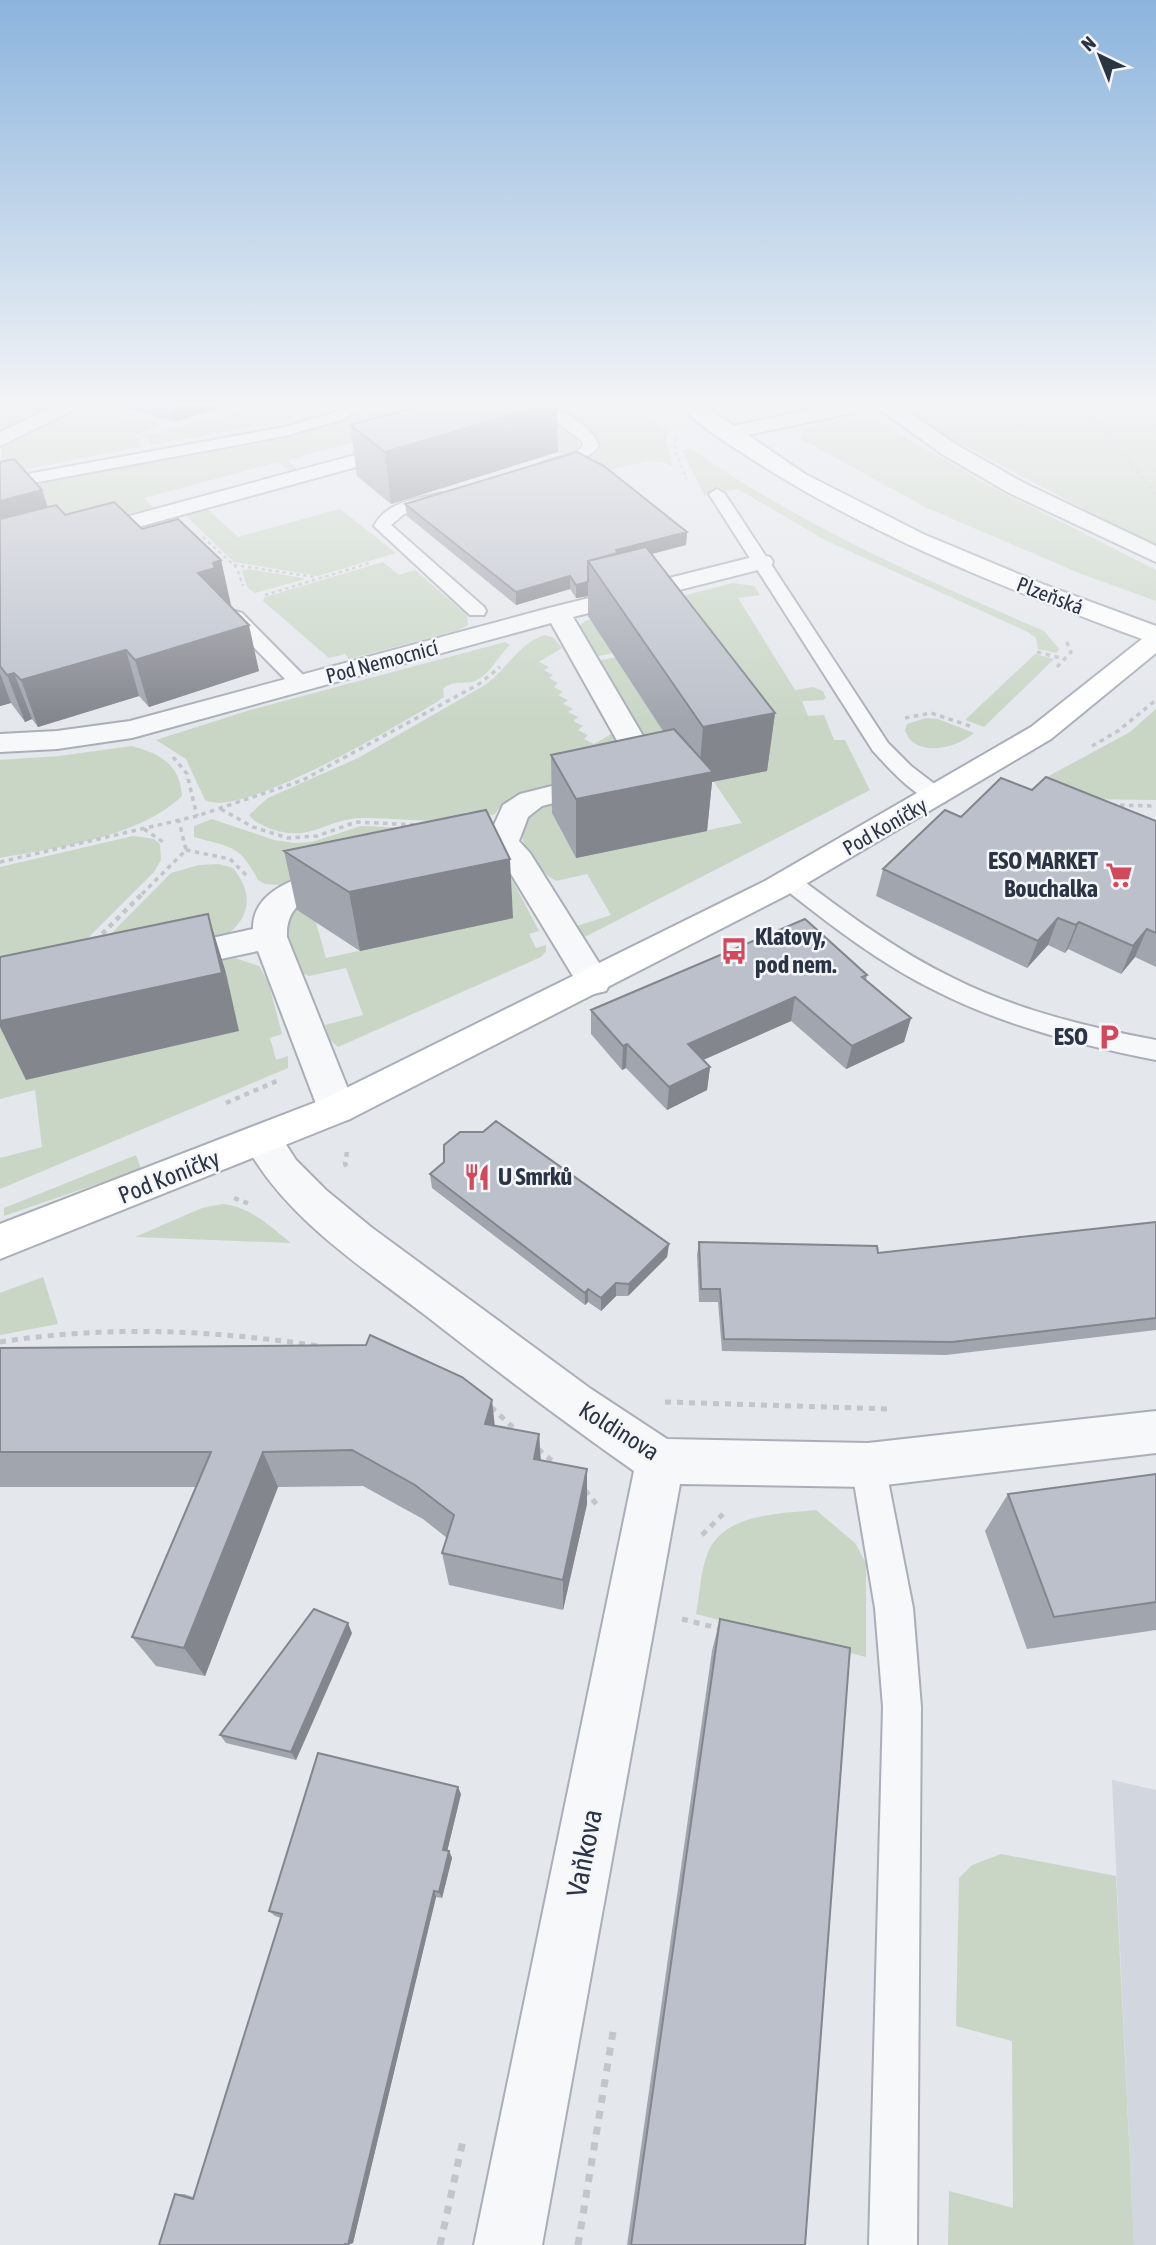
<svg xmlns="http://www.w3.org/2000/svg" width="1156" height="2245" viewBox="0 0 1156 2245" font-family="'Asap Condensed',sans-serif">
<rect width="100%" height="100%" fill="#e4e7ec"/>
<path fill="#d2d6de" d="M1112 1780 1156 1790V2245H1134Z"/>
<path fill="#c9d6c5" d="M0 406H64L0 436Z
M83 406 161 426 135 435 142 447 0 474 2 445Z
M409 406H491L287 460 297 469 289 471 278 462 144 498 153 507 7 547 0 490 253 442 306 431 365 411 382 415Z
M577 406H638L669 433 666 439 673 468 665 462 648 461 470 500 586 460 598 452 599 442 576 417Z
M913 406H1156V547L925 425 912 413Z
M297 407 320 409 268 424 151 445 145 436 245 410 293 411Z
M851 417 878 421 988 485 1156 570V601L1079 573 927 508 799 438 804 430Z
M512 424C534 424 575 418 580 448L568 455 560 453Z
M690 448C800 525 921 578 1044 631L1059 649 1057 653 1038 649 1036 638 1026 631 825 540 738 489 704 495 682 450Z
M340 509 396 553 318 576 234 562 186 516 208 510 238 537Z
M383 562 399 575 415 570 467 615 468 625 459 630 349 659 345 654 329 658 263 601 265 597Z
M248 569 303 578 305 579 255 593 247 587 242 571Z
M733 583 754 586 760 595 738 598 795 690 813 687 823 691 826 698 823 700 802 701 808 716 824 715 834 740H845L870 790 577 941 574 927 611 915 587 874 556 881C516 855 507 817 557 798L576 858 742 823 714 782 767 770 613 653 594 657 577 628 585 621Z
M545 635 554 638 562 648 539 662 549 667 544 670 553 675 549 678 558 683 554 687 563 692 558 695 568 700 563 704 573 709 568 712 578 717 573 721 583 726 578 730 588 735 584 739 594 744 615 732 624 741C615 751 602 772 590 778 559 792 515 781 494 815L466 812 454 820C423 823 392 817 361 818 326 819 311 843 271 829 262 825 255 823 249 815L268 798 358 758 485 685C507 670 518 643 545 635Z
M505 642 510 645C497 657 491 674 475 681 463 685 454 679 443 689L444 697 437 702C401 723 240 820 205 800L186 759 156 740 250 710Z
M1035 654 1054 659 984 727 965 720Z
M616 657 665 730 644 735 597 661Z
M1156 709V800L1071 799 1047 777 1130 732Z
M926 718 938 719 974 733C957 748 916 759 905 731L907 724Z
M132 746C160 754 180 764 182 796 140 837 56 848 0 858V760L59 756Z
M212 819 274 840 294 843 312 842 361 826 436 829 280 885 265 884 258 880C239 844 232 848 194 837V826Z
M133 836 154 839 160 844 161 860 154 872 60 966 0 988V867Z
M219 864 233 868C255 895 250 920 222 938L91 954 171 873 199 865Z
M506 868 539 931 529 934 536 948 546 945V951L541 957 338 1047 330 1040 325 1025 363 1015 346 968 309 976 295 970 282 920 296 903 311 905 326 958 512 918Z
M235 958 259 966 268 981 282 1034 270 1038 276 1060 288 1056V1068L0 1189V1158L42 1147 35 1090 0 1099V1018L209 960Z
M136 1155 141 1169 4 1216V1208Z
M222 1204C249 1206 270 1226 291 1243L135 1237 202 1208Z
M43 1277 58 1324 0 1335V1293Z
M816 1510 855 1543 866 1563V1657L696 1614C700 1595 700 1573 707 1555 722 1513 779 1514 816 1510Z
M1001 1854 1116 1876 1134 2245H948L949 2191 1013 2208 1012 2041 956 2026 959 1878 972 1865Z"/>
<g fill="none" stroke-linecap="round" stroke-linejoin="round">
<defs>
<path id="lane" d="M345 406H364L341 420 285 436 0 489V479L284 427 331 414Z
M541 406C559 406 593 427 599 446 586 462 567 466 548 471L542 469V463L577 452 583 445 582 441 542 411Z
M717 489 725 494 888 743 911 766 945 792 948 797 945 802C922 807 888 767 873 751L709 494Z
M442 493 450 498 448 501 404 514 391 525 484 607 486 611 484 615H470L374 526C387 501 417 499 442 493Z
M235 611 242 613 308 680 311 684 308 688H294L228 621 226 617 228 613Z
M789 873 797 876C846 913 897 951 953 978 1017 1010 1086 1027 1156 1040V1060C1081 1045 1005 1026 936 991 881 964 830 925 781 886L777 881 781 876Z
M868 1449 880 1454 885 1465 913 1608 921 1707 917 2245H869L883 1707 875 1608 851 1465 856 1454Z"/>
<path id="street" d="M55 406H82L0 446V432Z
M826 406H867L857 412 728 439 718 433 728 427Z
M875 406H899L957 445 1024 483 1156 546V562L1009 493 942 454Z
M407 441 414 443 418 447 414 451 0 565V551Z
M761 555 770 557 773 562 770 567 573 617 659 763 644 780 542 806 528 817 519 841 530 853 611 982 606 991 594 994 582 991 502 859 496 854 452 863 441 860 436 853 441 846 489 836 503 805 520 794 624 768 629 762 551 623 132 738 57 749 0 752V734L57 731 130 721 549 608Z
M341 866 352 869 357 876 352 883C321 892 285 898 287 937L356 1109 350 1119 337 1123 324 1119 318 1109 258 951 169 970 157 966 152 958 157 950 253 929C252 886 309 874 341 866Z
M262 1125 276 1129 296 1160 326 1190 371 1227 591 1389 667 1439 868 1443 1156 1411V1453L868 1487 680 1484 542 2245H474L634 1471C563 1421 494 1369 425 1315 358 1264 283 1216 243 1140L248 1129Z"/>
<path id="secondary" d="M682 406H705L805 474 923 534 1045 585 1156 626V653L1051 739 787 895 350 1119 0 1259V1224L324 1099 765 881 1031 727 1142 639C1008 589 875 538 755 461 734 447 697 426 682 406Z"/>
</defs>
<use href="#lane" stroke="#a9aeb7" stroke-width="4"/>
<use href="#street" stroke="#a9aeb7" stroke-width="4"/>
<use href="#secondary" stroke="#a9aeb7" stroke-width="4"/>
<path stroke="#c2c5cb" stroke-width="2.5" stroke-dasharray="3.5 3.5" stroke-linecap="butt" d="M645 406 658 417
M1082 406 1156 494
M107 409 150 421
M392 410 402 406
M675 438V450L687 479
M203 537 237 568 243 586
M234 565 315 577
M265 595 370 563"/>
<path stroke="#c2c5cb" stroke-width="3.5" stroke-dasharray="4.5 4.5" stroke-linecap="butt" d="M1037 652 1065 659
M1057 667 1071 652 1066 640
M905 718 931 713 973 727
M1092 746 1118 731 1156 700
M173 757 187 774 197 816
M1111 805 1156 806
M221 809 253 827 288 838 317 836 356 822 419 825
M144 829 166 844
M186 850 230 859 249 878
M0 862 197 816 303 780 479 684 500 667
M142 894 186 850 179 821"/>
<path stroke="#c2c5cb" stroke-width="4.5" stroke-dasharray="5 5" stroke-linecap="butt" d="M95 941 144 892
M226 1103 279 1080
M347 1152 345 1164 349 1170
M234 1198 252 1205"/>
<path stroke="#c2c5cb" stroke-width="5" stroke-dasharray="6 6" stroke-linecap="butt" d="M0 1342C108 1325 212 1330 319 1346
M665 1402 890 1409
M491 1407 518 1432
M538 1449 558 1466
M585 1490 597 1505
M702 1535 723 1514
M682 1619 721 1629"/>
<path stroke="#c2c5cb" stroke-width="7" stroke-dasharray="8 8" stroke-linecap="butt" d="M440 2245 464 2136
M578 2245 613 2032"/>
<use href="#lane" fill="#f7f8fa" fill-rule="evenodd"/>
<use href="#street" fill="#f7f8fa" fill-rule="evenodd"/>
<use href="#secondary" fill="#fff" fill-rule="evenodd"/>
</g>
<path fill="#a1a5ae" d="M117 406H223L175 422Z
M350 425 558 452 391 504 357 476Z
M0 462 42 490 48 507 65 515 142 529 221 560 230 605 259 671 149 707 139 696 38 727 32 719 25 722 11 703 0 706Z
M405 504 687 532 686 545 652 554 775 713 767 771 712 782 707 831 576 858 552 813 551 755 663 731 588 616V596L576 598 570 589 516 605 407 516Z
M961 817 1156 821V967L1135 957 1121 974 1068 949 1065 953 1048 945 1027 968 876 896 883 869Z
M284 851 513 918 360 951 297 910Z
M867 975 866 980 911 1018 904 1042 846 1069 791 1021 703 1060 710 1067 707 1090 667 1110 626 1068 622 1070 591 1034V1010Z
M430 1174 669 1244 667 1257 628 1296H616L601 1311 588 1302 585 1305 432 1188Z
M1156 1222V1330L946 1355 722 1351 718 1302H699L697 1255 699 1242 878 1253Z
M0 1348 495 1426 539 1434 541 1461 587 1504 563 1610 449 1585 442 1553 447 1538 423 1519 363 1486 278 1487 205 1676 156 1666 132 1637 196 1487H0Z
M1156 1474V1630L1027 1649 985 1531 1008 1494Z
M720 1619 805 2245H627L712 1651Z
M352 1633 296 1760 226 1743 220 1735Z
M461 1794 447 1851H449L452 1858 442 1898 436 1897 353 2243 349 2245H159L175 2194H184L193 2197 281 1918 275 1916 269 1911Z"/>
<path fill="#83868d" d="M172 406H223L175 422Z
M541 406H557L558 452 391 504 385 452Z
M42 490 56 533 0 548V501Z
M687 532 686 545 615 563 616 550Z
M221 560 231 605 224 607 198 573 213 563Z
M570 576V589L516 605V592Z
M588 582V596L576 598V585Z
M249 625 259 671 149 707 135 660Z
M126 650 139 696 38 727 21 680Z
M0 673 11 703 0 706Z
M14 673 32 719 25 722 7 675Z
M775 713 767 771 712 782 707 831 576 858V799L699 775 703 727Z
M510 859 513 918 360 951 349 892Z
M208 914 226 973 239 1031 26 1080 0 1027V1021Z
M1058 918 1048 945 1027 968 1038 941Z
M1079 922 1068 949 1065 953 1076 925Z
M1147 929 1135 957 1121 974 1133 946Z
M795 997 791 1021 685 1068 688 1044Z
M911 1018 904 1042 846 1069 852 1046Z
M627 1044 626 1068 622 1070 623 1046Z
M710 1067 707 1090 667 1110 669 1087Z
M669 1244 667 1257 628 1296 629 1284Z
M616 1283V1296L601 1311V1298Z
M588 1289V1302L585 1305V1293Z
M492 1400 496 1436 485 1424Z
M539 1434 541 1470 534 1459Z
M263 1452 278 1487 205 1676 184 1648Z
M587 1469V1504L563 1610V1580Z
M348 1623 352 1633 296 1760 291 1752Z
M458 1787 461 1794 446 1856 443 1850Z
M449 1851 452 1858 442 1898 439 1892Z
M434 1891 436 1897 353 2243 344 2245Z"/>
<path fill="#bbc0ca" stroke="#83868d" stroke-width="2" d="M421 406H541L385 452 350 425Z
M577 452 604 466 687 532 616 550 618 553 588 561V582L576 585 570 576 516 592 405 504Z
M14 459 42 490 0 501V462Z
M114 502 142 529 178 519 221 560 213 563 215 568 198 573 249 625 135 660 126 650 21 680 14 673 7 675 0 666V519L56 505 65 515Z
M646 547 775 713 703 727 588 561Z
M674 729 713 772 576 799 551 755Z
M1046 777 1156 821V933L1147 929 1133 946 1079 922 1076 925 1058 918 1038 941 883 869 945 810 961 817 1001 778 1032 790Z
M486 810 510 859 349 892 284 851Z
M208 914 222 973 0 1021V957Z
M805 919 867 975 862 977 911 1018 852 1046 795 997 688 1044 710 1067 669 1087 627 1044 623 1046 591 1010Z
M496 1121 669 1244 629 1284 616 1283 601 1298 588 1289 585 1293 430 1174 444 1162V1145L460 1132H483Z
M1156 1222V1318L952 1342 724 1339 720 1289H701L699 1242 877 1246 878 1253Z
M370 1335 462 1377 492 1400 485 1424 539 1434 534 1459 587 1469 563 1580 442 1553 454 1515 415 1485 352 1450 263 1452 184 1648 132 1637 211 1452H0V1348L366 1345Z
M1156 1474V1602L1054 1617 1008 1494Z
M314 1609 348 1623 291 1752 220 1735Z
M720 1619 850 1648 805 2245H631Z
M318 1753 458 1787 443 1850 449 1851 439 1892 434 1891 348 2245 345 2244 344 2245H159L175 2194 193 2199 282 1914 269 1911Z"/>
<linearGradient id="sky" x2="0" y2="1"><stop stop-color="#8bb4dd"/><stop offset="0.56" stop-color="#f3f4f6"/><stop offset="1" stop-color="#f3f4f6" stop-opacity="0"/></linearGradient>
<rect width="1156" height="721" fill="url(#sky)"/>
<defs>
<symbol id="supermarket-bare" viewBox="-9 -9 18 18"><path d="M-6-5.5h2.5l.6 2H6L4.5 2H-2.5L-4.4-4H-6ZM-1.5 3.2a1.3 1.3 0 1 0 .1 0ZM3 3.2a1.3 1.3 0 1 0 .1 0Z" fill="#d1495b" stroke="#f4f6f9" stroke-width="2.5" paint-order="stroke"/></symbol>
<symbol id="bus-bare" viewBox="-9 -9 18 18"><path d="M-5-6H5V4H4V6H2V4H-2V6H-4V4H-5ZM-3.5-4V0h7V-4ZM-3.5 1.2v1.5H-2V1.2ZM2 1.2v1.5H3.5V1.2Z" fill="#d1495b" stroke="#f4f6f9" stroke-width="2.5" paint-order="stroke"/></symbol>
<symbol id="parking-bare" viewBox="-9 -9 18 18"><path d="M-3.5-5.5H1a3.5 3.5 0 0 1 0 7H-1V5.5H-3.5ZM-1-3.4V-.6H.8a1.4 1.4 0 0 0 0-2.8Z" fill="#d1495b" stroke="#f4f6f9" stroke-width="2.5" paint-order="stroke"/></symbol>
<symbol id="restaurant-bare" viewBox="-9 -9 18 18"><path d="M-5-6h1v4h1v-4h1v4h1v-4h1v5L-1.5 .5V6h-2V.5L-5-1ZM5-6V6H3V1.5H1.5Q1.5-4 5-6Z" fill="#d1495b" stroke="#f4f6f9" stroke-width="2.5" paint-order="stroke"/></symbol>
</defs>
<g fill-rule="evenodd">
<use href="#supermarket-bare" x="1100" y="856" width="38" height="38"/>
<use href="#bus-bare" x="715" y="932" width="38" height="38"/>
<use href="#parking-bare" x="1090" y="1018" width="38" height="38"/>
<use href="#restaurant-bare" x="458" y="1158" width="38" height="38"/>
</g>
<g text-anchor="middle" stroke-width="5" stroke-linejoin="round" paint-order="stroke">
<g font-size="21" fill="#2b3445" stroke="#f4f6f9">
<text transform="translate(1050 596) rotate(21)" y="7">Plzeňská</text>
<text transform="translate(382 662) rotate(-15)" y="7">Pod Nemocnicí</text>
<text transform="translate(885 827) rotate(-30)" y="7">Pod Koníčky</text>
</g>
<g font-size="24" font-weight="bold" fill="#2b3445" stroke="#f4f6f9" text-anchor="end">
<text x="1098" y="869">ESO MARKET<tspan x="1098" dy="28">Bouchalka</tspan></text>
<text x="755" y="945" text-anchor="start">Klatovy,<tspan x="755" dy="28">pod nem.</tspan></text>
<text x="1088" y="1045">ESO</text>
<text x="498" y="1185" text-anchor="start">U Smrků</text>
</g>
<g font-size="24" fill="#2b3445" stroke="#f4f6f9">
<text transform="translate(169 1177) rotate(-22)" y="8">Pod Koníčky</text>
<text transform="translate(619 1431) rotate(32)" y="8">Koldinova</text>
</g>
<g font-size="28" fill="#2b3445" stroke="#f4f6f9">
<text transform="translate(584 1853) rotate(-79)" y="10">Vaňkova</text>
</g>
</g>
<g transform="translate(1100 56) rotate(317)" stroke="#f4f6f9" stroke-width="5" paint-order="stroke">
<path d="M0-5L12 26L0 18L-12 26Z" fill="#2b3445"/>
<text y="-10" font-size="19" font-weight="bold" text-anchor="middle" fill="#2b3445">N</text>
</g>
</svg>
